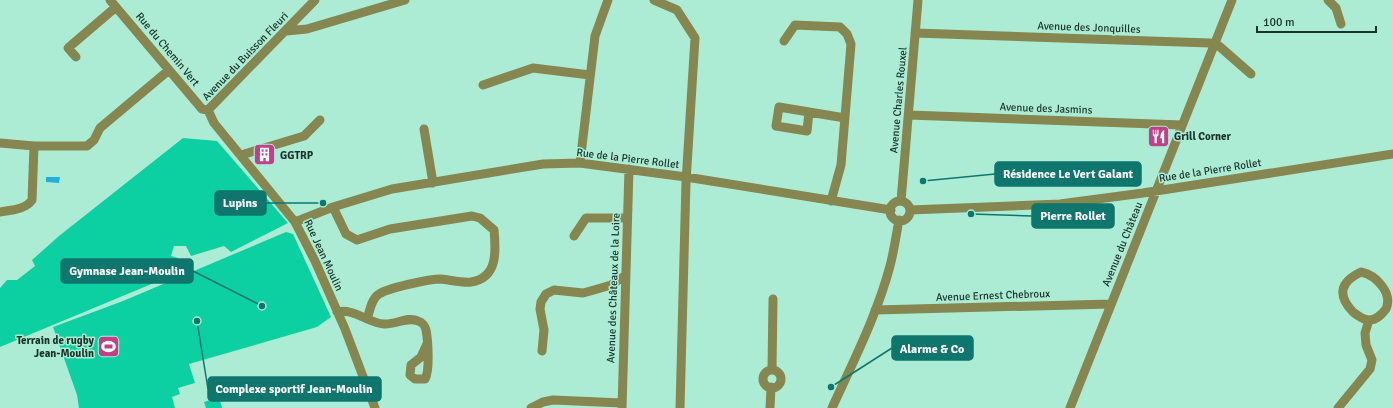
<svg xmlns="http://www.w3.org/2000/svg" width="1393" height="408" viewBox="0 0 1393 408" font-family="Signika,sans-serif">
<rect width="100%" height="100%" fill="#adecd4"/>
<path fill="#0dd0a2" d="M183 138 217 141 288 223 231 252 224 246 191 256 186 246H174L171 256 178 258V273L0 347V288L7 280H17L35 266 32 260 59 236Z
M286 232 293 234 331 317 317 327 189 364 195 383 178 388 180 394 172 397 175 408H79L77 395 53 327 123 301Z
M219 397 222 408H206L204 402Z"/>
<path fill="#23aee1" d="M46 177H60L59 183 46 182Z"/>
<g fill="none" stroke-linecap="round" stroke-linejoin="round">
<path stroke="#858650" stroke-width="9" d="M110 0 202 109 208 110
M654 0 677 10 695 38 686 182 680 408
M1328 0 1336 8 1341 24
M286 31 307 29 405 0
M915 33 1210 43 1219 46 1251 74
M784 41 795 25 840 27 847 34 851 44 841 165 831 201
M76 57 68 48 116 7
M483 85 533 68 590 75
M208 110 214 123 295 222 315 261 345 329 375 408
M208 110 315 0
M809 112 807 131 776 126 779 107 845 118
M909 115 1182 125
M424 129 433 183
M0 143 34 146H87L94 140 100 128 169 70
M241 155 304 136 320 120
M580 163 595 36 608 0
M901 201 918 0
M890 211a10 10 0 1 1 20 0a10 10 0 1 1-20 0Z
M333 207 346 234 357 240 390 229 472 216 480 218 494 230C496 251 498 278 471 282 462 283 451 280 441 279 429 279 388 288 379 294 371 299 370 311 367 319
M910 210 1060 204 1143 193 1393 154
M0 212C11 210 25 210 32 200L34 146
M295 222 333 207 392 189 543 164 580 163 686 177 891 210
M574 236 586 218H627
M1361 272C1376 275 1393 293 1386 309 1382 314 1377 320 1369 320 1363 320 1357 315 1353 312 1337 295 1340 282 1361 272Z
M875 310 1111 304
M337 312C354 308 368 323 384 324 395 325 408 316 418 321 422 322 425 326 426 330 428 340 430 371 425 379H415L410 375 411 365 421 357 427 344
M542 351 544 330 540 309 541 302 546 294 554 290 583 293 594 290 611 285 626 275
M772 370 773 299
M763 379a9 9 0 1 1 18 0a9 9 0 1 1-18 0Z
M531 408 543 402 553 400 622 403
M622 408 629 169
M770 408 771 387
M832 408C853 362 877 315 890 266 894 251 896 236 899 220
M1070 408 1232 0
M1338 408 1370 369 1372 360 1366 345 1365 333 1369 320"/>
</g>
<defs>
<symbol id="restaurant-square" viewBox="-11 -11 22 22"><rect x="-9" y="-9" width="18" height="18" rx="4" fill="#c14089" stroke="#adecd4"/><path d="M-5-6h1v4h1v-4h1v4h1v-4h1v5L-1.5 .5V6h-2V.5L-5-1ZM5-6V6H3V1.5H1.5Q1.5-4 5-6Z" fill="#fff"/></symbol>
<symbol id="building-square" viewBox="-11 -11 22 22"><rect x="-9" y="-9" width="18" height="18" rx="4" fill="#c14089" stroke="#adecd4"/><path d="M-4-6H4V6H1V3H-1V6H-4ZM-2.5-4.3h1.7v1.8h-1.7ZM.8-4.3h1.7v1.8H.8ZM-2.5-1h1.7V.8h-1.7ZM.8-1h1.7V.8H.8Z" fill="#fff"/></symbol>
<symbol id="stadium-square" viewBox="-11 -11 22 22"><rect x="-9" y="-9" width="18" height="18" rx="4" fill="#c14089" stroke="#adecd4"/><path d="M0-5a6.5 5 0 1 0 0 10a6.5 5 0 1 0 0-10ZM-3.5-1.8h7v3.6h-7Z" fill="#fff"/></symbol>
</defs>
<g fill-rule="evenodd">
<use href="#restaurant-square" x="1146" y="124" width="25" height="25"/>
<use href="#building-square" x="252" y="142" width="25" height="25"/>
<use href="#stadium-square" x="96" y="334" width="25" height="25"/>
</g>
<g text-anchor="middle" stroke-width="3" stroke-linejoin="round" paint-order="stroke">
<g font-size="11" fill="#1a332a" stroke="#adecd4">
<text transform="translate(1089 27) rotate(2)" y="4">Avenue des Jonquilles</text>
<text transform="translate(168 49) rotate(50)" y="4">Rue du Chemin Vert</text>
<text transform="translate(245 56) rotate(-46)" y="4">Avenue du Buisson Fleuri</text>
<text transform="translate(898 100) rotate(-85)" y="4">Avenue Charles Rouxel</text>
<text transform="translate(1046 108) rotate(2)" y="4">Avenue des Jasmins</text>
<text transform="translate(628 158) rotate(7)" y="4">Rue de la Pierre Rollet</text>
<text transform="translate(1210 170) rotate(-9)" y="4">Rue de la Pierre Rollet</text>
<text transform="translate(1122 244) rotate(-68)" y="4">Avenue du Château</text>
<text transform="translate(324 255) rotate(65)" y="4">Rue Jean Moulin</text>
<text transform="translate(613 288) rotate(-88)" y="4">Avenue des Châteaux de la Loire</text>
<text transform="translate(993 295) rotate(-2)" y="4">Avenue Ernest Chebroux</text>
</g>
<g font-size="11" font-weight="bold" fill="#1a332a" stroke="#adecd4" text-anchor="start">
<text x="1174" y="140">Grill Corner</text>
<text x="280" y="159">GGTRP</text>
<text x="94" y="344" text-anchor="end">Terrain de rugby<tspan x="94" dy="13">Jean-Moulin</tspan></text>
</g>
</g>
<path fill="none" stroke="#0f766e" stroke-width="1.5" d="M923 181L995 174M323 203L266 203M971 214L1032 216M262 306L193 271M831 387L892 348M197 321L208 389"/>
<g fill="#0f766e" stroke="#adecd4" stroke-width="1.5">
<circle cx="923" cy="181" r="4"/>
<circle cx="323" cy="203" r="4"/>
<circle cx="971" cy="214" r="4"/>
<circle cx="262" cy="306" r="4"/>
<circle cx="831" cy="387" r="4"/>
<circle cx="197" cy="321" r="4"/>
</g>
<g fill="#0f766e" stroke="#0f766e" stroke-width="1.5">
<rect x="995" y="162" width="146" height="24" rx="4"/>
<rect x="215" y="191" width="51" height="24" rx="4"/>
<rect x="1032" y="204" width="82" height="24" rx="4"/>
<rect x="61" y="259" width="132" height="24" rx="4"/>
<rect x="892" y="336" width="81" height="24" rx="4"/>
<rect x="208" y="377" width="173" height="24" rx="4"/>
</g>
<g font-size="12" text-anchor="middle" font-weight="bold" fill="#fff">
<text x="1068" y="178">Résidence Le Vert Galant</text>
<text x="240" y="207">Lupins</text>
<text x="1073" y="220">Pierre Rollet</text>
<text x="127" y="275">Gymnase Jean-Moulin</text>
<text x="932" y="353">Alarme &amp; Co</text>
<text x="294" y="393">Complexe sportif Jean-Moulin</text>
</g>
<path d="M1257 26v6h119v-6" fill="none" stroke="#1a332a" stroke-width="2"/>
<text x="1263" y="26" font-size="12" fill="#1a332a" stroke="#adecd4" stroke-width="3" paint-order="stroke">100 m</text>
</svg>
